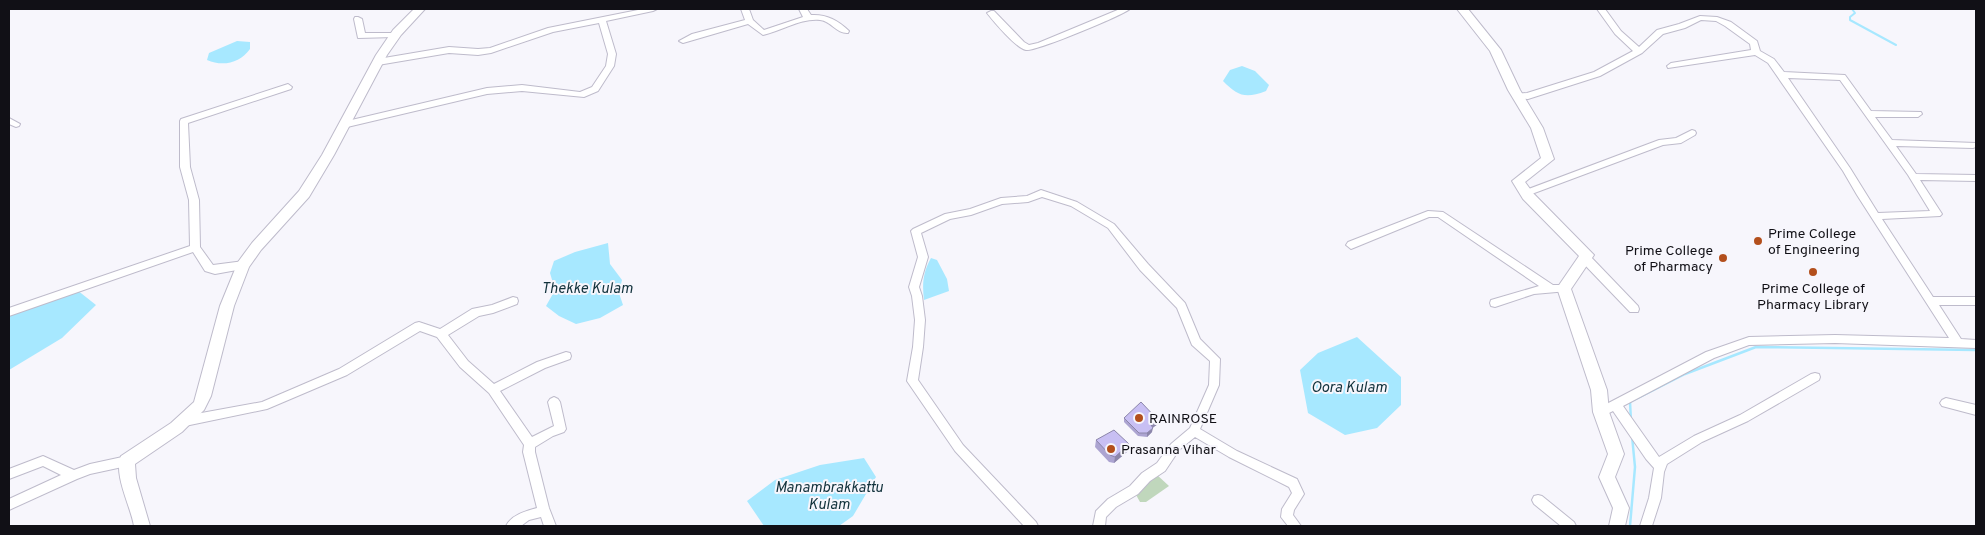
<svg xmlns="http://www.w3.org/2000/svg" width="1985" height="535" viewBox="0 0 1985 535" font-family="Overpass,sans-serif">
<rect width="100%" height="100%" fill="#f7f6fc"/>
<path fill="#c0d7bc" d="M1156 474 1169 486 1146 502H1140L1135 493Z"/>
<path fill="#a7e8ff" d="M237 41 250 42V49C240 63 223 67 207 60L209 53Z
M1242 66 1255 71 1269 85 1266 91C1245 99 1238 96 1223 81L1230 70Z
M608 243 610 264 622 280 619 293 623 305 600 318 576 324 559 316 546 306 555 290 550 273 554 261 575 252Z
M931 258 937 260 947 279 949 291 924 300C922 284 923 272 931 258Z
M72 286 96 305 62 338 9 370V313Z
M1357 337 1401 377V405L1377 428 1345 435 1308 413 1300 370 1318 353Z
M864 458 876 477 853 516 839 526H764L747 501 775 480 820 465Z"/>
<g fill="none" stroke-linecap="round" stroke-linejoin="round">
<path stroke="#a7e8ff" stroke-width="2" d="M1852 9 1855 13 1850 17V20L1896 45"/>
<path stroke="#a7e8ff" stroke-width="2.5" d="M1631 421 1630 402 1685 374 1756 347 1976 350
M1630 526 1635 467 1632 436"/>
<defs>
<path id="minor" d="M643 9H657L653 11 606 21 616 54 614 66 598 91 584 97 522 91 487 94 343 128 339 125 343 122 487 88 522 85 580 92 592 87 606 66 608 54 599 23 553 32 491 53 478 55 449 53 378 65 374 62 378 59 449 47 478 49 490 48 548 28Z
M741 9H749L753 20 764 30 803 17 799 9H807L811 15C826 14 838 20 849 31L848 33C837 34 831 21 820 20 801 18 781 31 763 35L748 24 683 43 679 41 692 34 745 20Z
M1120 9H1130C1121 16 1035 52 1026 50 1016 48 994 22 987 13L991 11H994L1024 42 1029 45 1038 43Z
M1597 9H1605L1621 31 1639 47 1657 30 1679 24 1700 16 1717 17 1731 22 1757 41 1760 51 1774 59 1784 72 1845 75 1871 111 1921 112 1922 114 1918 117H1875L1892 140 1976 143V147L1973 148 1896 146 1916 174 1976 175V181L1920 180 1942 214 1940 216 1882 219 1933 297H1976V305H1939L1961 339 1976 340V348L1835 343 1749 345 1714 358 1623 406 1659 457 1694 436 1740 415 1811 374 1815 373 1819 374 1820 377 1819 380 1748 421 1702 442 1667 464 1664 472 1661 498 1652 526H1640L1649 498 1654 468 1646 459 1613 411 1601 417 1597 415 1595 412 1597 409 1706 352 1749 337 1835 335 1949 338 1857 195 1843 171 1768 63 1755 55 1668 68 1667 66 1671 63 1751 50 1750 44 1725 26 1716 21 1701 20 1685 28 1663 34 1642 53 1600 76 1528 99 1514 98 1513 96 1514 94 1527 93 1594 72 1633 51 1615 34ZM1788 78 1840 80 1908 175 1930 211 1878 213 1850 168Z
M355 17H358L362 19 365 33H395L399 35 395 37 358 38 354 19Z
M288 84 292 87 291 89 188 123 190 167 199 200 200 247 213 265 244 261 249 265 248 268 215 274 205 271 193 252 9 316V308L190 246 189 200 180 167V121L181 119Z
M9 118 20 124 19 126 16 127 9 124Z
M1692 130 1695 131 1696 133 1695 135 1681 143 1663 145 1529 195H1523L1521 193 1523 191 1659 140 1676 138Z
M1041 190 1077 202 1114 224 1148 264 1185 303 1200 339 1220 359 1219 385 1200 429 1237 451 1297 479 1304 494 1294 510 1293 515 1301 526H1288L1281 517 1282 509 1292 493 1289 487 1229 457 1195 437 1179 450 1165 471 1150 481 1138 494 1116 507 1106 517 1105 526H1093L1096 511 1108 499 1130 486 1142 473 1157 463 1171 444 1190 428 1209 385 1210 361 1192 345 1177 308 1140 270 1108 228 1071 206 1042 197 1028 202 1002 204 971 215 950 219 921 233 928 257 919 287 922 296 925 320 923 347 918 380 963 445 1036 522 1038 526H1024L955 451 907 381 913 347 915 320 912 296 909 287 918 257 911 231 913 229 945 214 970 209 1001 198 1027 196Z
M1428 211 1443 212 1553 285H1568L1569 288 1568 291 1534 294 1495 307 1491 306 1490 303 1491 300 1539 286 1438 217H1429L1351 249 1346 245 1348 242Z
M1585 254 1589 255 1638 306 1639 309 1638 312H1630L1581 261 1580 258 1581 255Z
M513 297 517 298 518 301 517 304 493 313 479 316 448 335 468 361 494 384 537 362 566 352 570 353 571 356 570 359 545 368 500 391 532 437 554 426 548 402 550 399 554 397 558 399 560 402 566 429 564 432 553 436 535 447V452L549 508 556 526H544L541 517 529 520 521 526H506C511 515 526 511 537 508L523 452 524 445 489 393 460 367 437 337 420 331 347 375 267 409 185 426 181 424 179 421 181 418 185 416 262 402 339 369 415 323 419 322 440 329 472 309 492 305Z
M1946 398 1976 405V415L1942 406 1940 403 1942 400Z
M43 456 74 470 90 464 127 456 131 457 133 461 131 465 127 466 90 474 77 479 9 510V499L61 475 43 466 9 479V469Z
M1538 495 1542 496 1574 522 1576 526H1561L1534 504 1532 500 1534 496Z"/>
<path id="tertiary" d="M414 9H425L401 35 387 55 334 155 309 197 261 250 249 267 234 306 211 396 204 410 182 432 135 464 136 478 150 526H134C131 507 113 474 121 456L171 423 194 402 220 306 238 262 252 243 299 191 322 155 376 55 393 30Z
M1457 9H1468L1501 50 1520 90 1543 128 1554 159 1525 182 1533 193 1594 255 1571 289 1607 390 1609 412 1624 454 1615 477 1629 508 1625 526H1609L1613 508 1599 477 1608 454 1593 412 1591 390 1557 288 1579 256 1523 199 1512 181 1541 158 1531 128 1508 90 1490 51Z"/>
</defs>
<use href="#minor" stroke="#bebbcb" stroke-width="2"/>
<use href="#tertiary" stroke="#bebbcb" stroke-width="2"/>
<use href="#minor" fill="#fff" fill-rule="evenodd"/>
<use href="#tertiary" fill="#fff" fill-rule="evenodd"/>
</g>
<path fill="#aca4d1" d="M1124 418 1159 421 1158 424 1152 428V432L1147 437 1138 436 1124 422Z
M1096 440 1128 451 1114 463 1109 462 1095 447Z"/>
<path fill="#8c86aa" d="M1159 421 1158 424 1151 429V425Z
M1153 428 1152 432 1147 437V433Z
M1129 444 1128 451 1114 463 1115 457Z"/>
<path fill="#c8bff3" stroke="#8c86aa" d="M1141 402 1159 421 1151 425 1153 428 1147 433H1139L1124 418Z
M1114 430 1129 444 1115 457 1110 455 1096 440Z"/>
<g fill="#b34f1c" stroke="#f7f6fc" stroke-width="2">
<circle cx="1758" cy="241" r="5"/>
<circle cx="1723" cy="258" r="5"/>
<circle cx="1813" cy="272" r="5"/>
<circle cx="1139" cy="418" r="5"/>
<circle cx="1111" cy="449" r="5"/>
</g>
<g text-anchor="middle" stroke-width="4" stroke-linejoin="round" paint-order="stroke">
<g font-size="14" fill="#111016" stroke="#f7f6fc" text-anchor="start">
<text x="1768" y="238">Prime College<tspan x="1768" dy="16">of Engineering</tspan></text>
<text x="1713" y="255" text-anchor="end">Prime College<tspan x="1713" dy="16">of Pharmacy</tspan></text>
<text x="1813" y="293" text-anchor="middle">Prime College of<tspan x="1813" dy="16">Pharmacy Library</tspan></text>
<text x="1149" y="423">RAINROSE</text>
<text x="1121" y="454">Prasanna Vihar</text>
</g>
<g font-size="15" font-style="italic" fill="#12323c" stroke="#f7f6fc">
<text x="587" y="293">Thekke Kulam</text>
<text x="1349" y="392">Oora Kulam</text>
<text x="829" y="492">Manambrakkattu<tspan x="829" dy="17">Kulam</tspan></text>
</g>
</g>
<rect width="1985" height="535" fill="none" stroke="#111016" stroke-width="20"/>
</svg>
